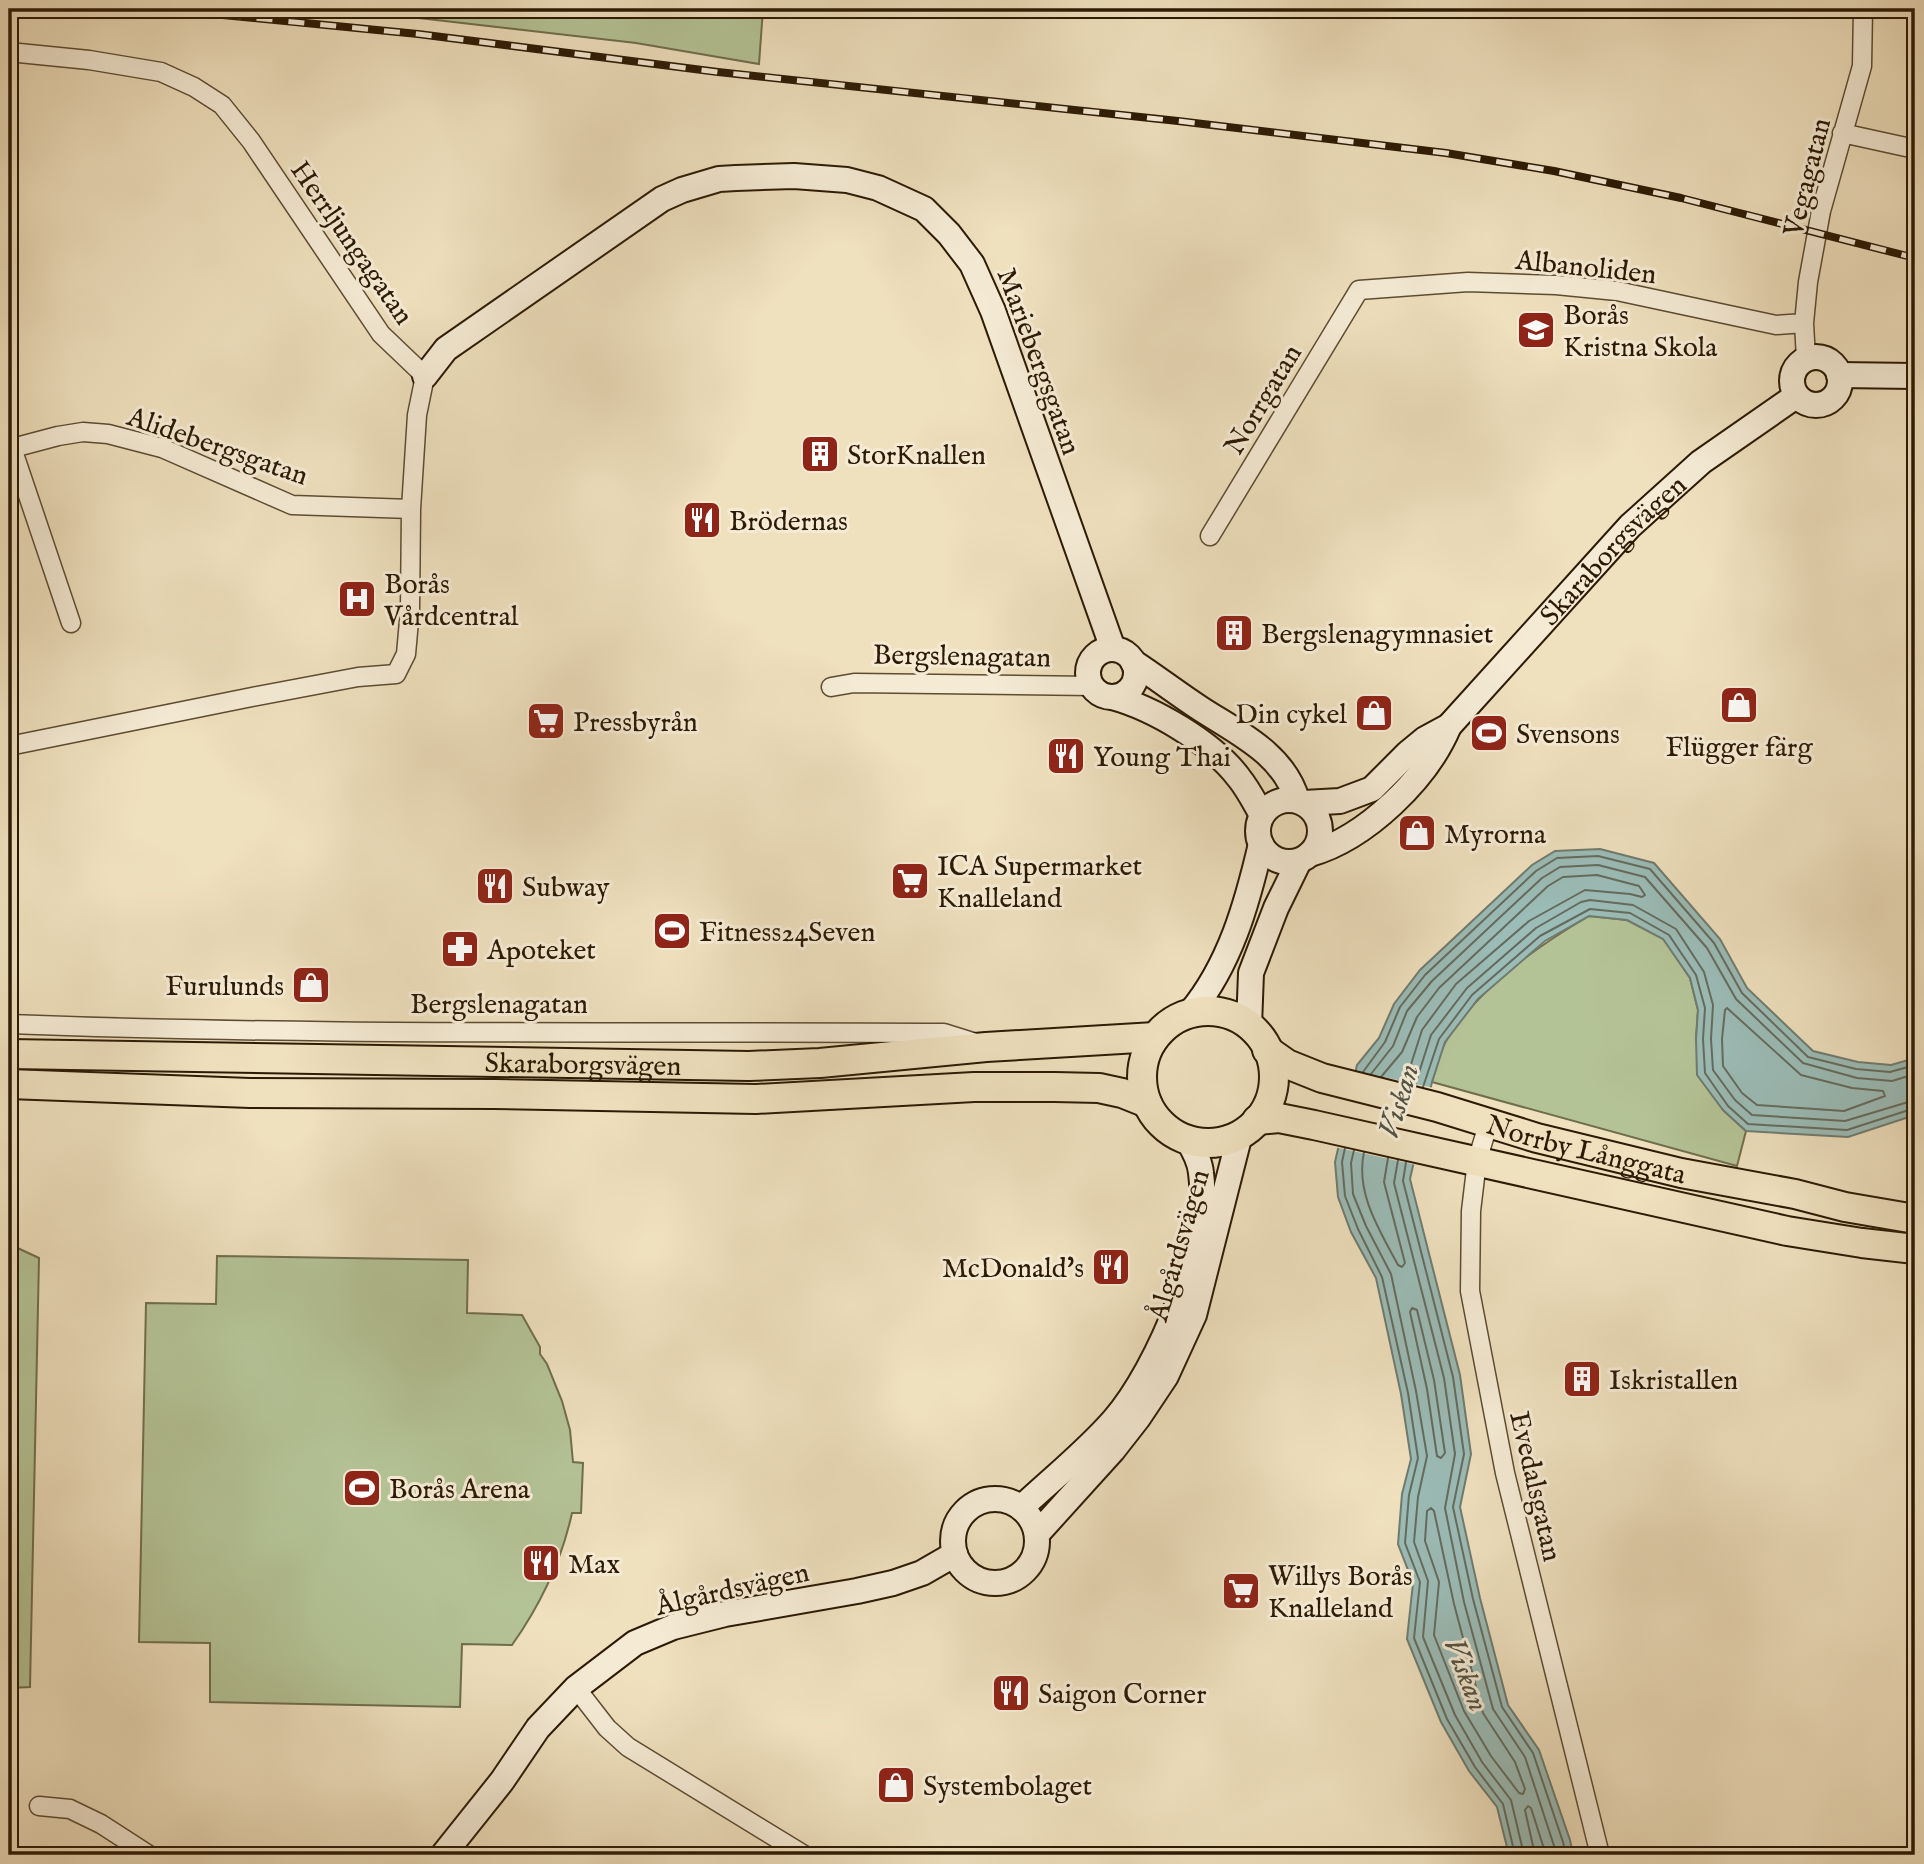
<svg xmlns="http://www.w3.org/2000/svg" width="1924" height="1864" viewBox="0 0 1924 1864" font-family="'IM FELL English',serif">
<rect width="100%" height="100%" fill="#efe0be"/>
<filter id="stains"><feTurbulence type="fractalNoise" baseFrequency=".00286" numOctaves="4"/><feColorMatrix values="0 0 0 0 .2 0 0 0 0 .09 0 0 0 0 .02 0 0 0 .5 -.17"/></filter>
<radialGradient id="worn" r=".72"><stop offset=".6" stop-color="#630" stop-opacity="0"/><stop offset="1" stop-color="#630" stop-opacity=".3"/></radialGradient>
<path fill="#b4c396" stroke="#706e4d" stroke-width="2" d="M340 9H763L759 64 636 43Z
M1589 916 1627 920 1663 938 1690 978 1698 1010 1696 1039 1723 1110 1746 1131 1737 1166 1432 1082C1436 1069 1439 1053 1446 1041 1479 987 1536 947 1589 916Z
M9 1244 39 1258 30 1687 9 1688Z
M217 1256 468 1260 467 1313 522 1315 540 1347V1354L547 1364 562 1401 570 1430 573 1462 583 1463 581 1513H572C561 1563 541 1604 512 1645L462 1644 460 1707 210 1702V1643L139 1642 146 1303 216 1304Z"/>
<path fill="#9bbcb7" stroke="#6f7b6f" stroke-width="2" d="M1600 849 1654 863 1720 939 1747 988 1813 1051 1858 1062 1891 1065 1915 1058V1115L1848 1137 1746 1131 1723 1110 1697 1075 1696 1039 1698 1010 1690 978 1663 939 1627 920 1589 916 1545 941 1478 999 1445 1042 1432 1082 1410 1179 1460 1375 1471 1454 1460 1507 1480 1598 1508 1705 1539 1750 1570 1840 1573 1855H1509L1497 1807 1469 1771 1441 1722 1407 1639 1413 1583 1398 1544 1402 1494 1411 1459 1401 1394 1376 1278 1351 1232 1338 1197 1335 1162 1357 1065 1379 1038 1394 1004 1420 970 1532 865 1555 851Z"/>
<path fill="#efe0be" d="M1352 1070 1434 1088 1416 1165 1334 1147Z"/>
<g fill="none" stroke-linecap="round" stroke-linejoin="round">
<path stroke="#646b5e" stroke-width="2" d="M1727 1008 1801 1075 1852 1088 1883 1091 1885 1096 1844 1111 1757 1105 1742 1093 1723 1066 1722 1039 1725 1010Z
M1363 1072 1385 1042 1400 1007 1425 975 1536 871 1557 858 1598 856 1650 869 1714 943 1742 993 1808 1057 1856 1069 1890 1072 1915 1065
M1371 1074 1393 1046 1407 1011 1432 981 1542 878 1560 867 1598 865 1645 877 1707 948 1736 999 1803 1063 1857 1078 1892 1081 1915 1074
M1381 1077 1402 1052 1417 1017 1439 988 1548 886 1563 877 1597 875 1639 886 1645 895 1642 897 1630 894 1585 890 1529 921 1456 984 1422 1030 1405 1083
M1415 1085 1431 1035 1467 988 1536 928 1581 902 1590 900 1633 905 1676 929 1704 972 1713 1005 1711 1039 1713 1070 1735 1100 1752 1115 1845 1121 1915 1100
M1423 1087 1439 1039 1472 995 1540 936 1590 909 1630 913 1669 935 1696 975 1705 1008 1703 1039 1705 1073 1728 1106 1748 1124 1847 1130 1915 1108
M1345 1148 1342 1162 1345 1196 1358 1229 1382 1277 1408 1393 1418 1458 1409 1495 1405 1543 1420 1582 1414 1638 1447 1719 1475 1767 1503 1804 1515 1855
M1354 1150 1351 1163 1353 1194 1366 1226 1391 1274 1416 1391 1427 1456 1418 1497 1414 1542 1428 1581 1423 1637 1455 1715 1482 1762 1511 1800 1524 1855
M1364 1152C1355 1193 1380 1231 1398 1265L1402 1267 1405 1263 1384 1182 1388 1158
M1398 1160 1394 1183 1444 1378 1455 1454 1445 1508 1464 1602 1493 1709 1525 1757 1557 1855
M1406 1162 1403 1181 1453 1377 1464 1454 1453 1507 1473 1599 1502 1707 1533 1753 1563 1842 1566 1855
M1412 1308 1417 1310 1434 1380 1445 1453 1441 1458 1437 1456 1427 1389 1410 1312Z
M1431 1508 1434 1511 1454 1604 1483 1713 1515 1762 1525 1789 1523 1794 1519 1793 1491 1756 1464 1711 1434 1635 1439 1582 1425 1541 1427 1511Z
M1535 1855 1525 1810 1528 1806 1531 1808 1546 1855"/>
<defs>
<path id="street" d="M9 52 89 60 161 72 194 87 222 105 251 141 381 334 425 376 417 415 411 509 410 610 406 654 396 674 358 677 252 697 9 746
M1842 133 1915 149
M1806 359 1804 323 1808 282 1821 211 1862 66 1863 9
M9 439 71 623
M9 449 58 436 83 432 108 434 162 448 292 505 411 509
M1210 536 1359 290 1468 282 1556 285 1617 291 1776 325 1804 323
M831 687 854 683 1092 686
M9 1024C320 1036 632 1031 944 1033L976 1043
M1488 1125 1477 1161 1471 1211 1470 1291 1505 1473 1600 1855
M576 1688 607 1728 628 1747 804 1855
M39 1806 70 1809 101 1824 149 1855"/>
<g id="secondary">
<circle cx="1816" cy="381" r="24"/>
<path d="M1839 375 1915 376"/>
<path d="M425 376 446 349 662 199 682 190 719 179 736 178 794 176 847 180 878 188 924 209 949 234 972 264 993 311 1113 649"/>
<circle cx="1112" cy="673" r="24"/>
<path d="M1133 662C1156 677 1178 694 1201 709 1238 733 1284 754 1297 800"/>
<path d="M1112 697C1153 708 1213 743 1239 778 1248 789 1255 803 1262 815"/>
<circle cx="1289" cy="831" r="31"/>
<path id="s1" d="M1304 803 1340 801 1372 789 1408 753 1425 739 1449 726 1630 526 1701 462 1796 396"/>
<path d="M1310 854C1366 838 1427 779 1449 726"/>
<path d="M1190 1013C1230 965 1247 904 1261 844"/>
<path d="M1249 1026 1251 973 1276 908 1299 861"/>
<circle cx="995" cy="1541" r="42"/>
<path d="M1021 1508C1052 1479 1086 1452 1114 1420 1159 1368 1211 1243 1201 1173 1200 1161 1194 1150 1187 1139"/>
<path d="M1037 1534 1113 1450 1138 1418 1166 1376 1194 1315 1240 1134"/>
<path d="M443 1855 502 1781 538 1728 576 1688 635 1643 673 1627 725 1614 857 1591 893 1583 922 1573 955 1554"/>
</g>
<g id="primary">
<circle cx="1208" cy="1077" r="66"/>
<path id="s2" d="M1267 1050 1287 1064 1322 1078 1437 1107 1537 1138 1681 1173 1795 1194 1845 1207 1915 1219"/>
<path id="s3" d="M9 1054 749 1066 820 1063 986 1047 1155 1037"/>
<path d="M9 1084 250 1093 494 1094 756 1099 974 1087H1055L1099 1088 1122 1093 1147 1103"/>
<path d="M1257 1120 1279 1118 1314 1125 1787 1231 1862 1243 1915 1249"/>
</g>
</defs>
<use href="#street" stroke="#5d4c32" stroke-width="21"/>
<use href="#secondary" stroke="#2c1a04" stroke-width="28"/>
<use href="#primary" stroke="#2c1a04" stroke-width="32"/>
<use href="#street" stroke="#f5ebd5" stroke-width="18"/>
<use href="#secondary" stroke="#f5ebd5" stroke-width="24"/>
<use href="#primary" stroke="#efe0be" stroke-width="28"/>
<defs>
<path id="rail" d="M161 9 418 34 718 72 1178 121 1446 153 1554 171 1681 198 1915 258"/>
</defs>
<use href="#rail" stroke="#2c1a04" stroke-width="8"/>
<use href="#rail" stroke="#f5ebd5" stroke-width="5" stroke-dasharray="16" stroke-linecap="butt"/>
</g>
<defs>
<symbol id="school-square" viewBox="-11 -11 22 22"><rect x="-9" y="-9" width="18" height="18" rx="4" fill="#8f2418" stroke="#f5ebd5"/><path d="M0-5L7-2L0 1L-7-2ZM-4 1L0 2.5L4 1V4Q0 6-4 4Z" fill="#fff"/></symbol>
<symbol id="building-square" viewBox="-11 -11 22 22"><rect x="-9" y="-9" width="18" height="18" rx="4" fill="#8f2418" stroke="#f5ebd5"/><path d="M-4-6H4V6H1V3H-1V6H-4ZM-2.5-4.3h1.7v1.8h-1.7ZM.8-4.3h1.7v1.8H.8ZM-2.5-1h1.7V.8h-1.7ZM.8-1h1.7V.8H.8Z" fill="#fff"/></symbol>
<symbol id="restaurant-square" viewBox="-11 -11 22 22"><rect x="-9" y="-9" width="18" height="18" rx="4" fill="#8f2418" stroke="#f5ebd5"/><path d="M-5-6h1v4h1v-4h1v4h1v-4h1v5L-1.5 .5V6h-2V.5L-5-1ZM5-6V6H3V1.5H1.5Q1.5-4 5-6Z" fill="#fff"/></symbol>
<symbol id="hospital-square" viewBox="-11 -11 22 22"><rect x="-9" y="-9" width="18" height="18" rx="4" fill="#8f2418" stroke="#f5ebd5"/><path d="M-5-5h3v3.5h4V-5h3V5h-3V1.5h-4V5h-3Z" fill="#fff"/></symbol>
<symbol id="shop-square" viewBox="-11 -11 22 22"><rect x="-9" y="-9" width="18" height="18" rx="4" fill="#8f2418" stroke="#f5ebd5"/><path d="M-5-2.5h2.3a2.7 3.5 0 0 1 5.4 0H5L5.5 6h-11ZM-1.5-2.5h3a1.5 2.3 0 0 0-3 0Z" fill="#fff"/></symbol>
<symbol id="supermarket-square" viewBox="-11 -11 22 22"><rect x="-9" y="-9" width="18" height="18" rx="4" fill="#8f2418" stroke="#f5ebd5"/><path d="M-6-5.5h2.5l.6 2H6L4.5 2H-2.5L-4.4-4H-6ZM-1.5 3.2a1.3 1.3 0 1 0 .1 0ZM3 3.2a1.3 1.3 0 1 0 .1 0Z" fill="#fff"/></symbol>
<symbol id="stadium-square" viewBox="-11 -11 22 22"><rect x="-9" y="-9" width="18" height="18" rx="4" fill="#8f2418" stroke="#f5ebd5"/><path d="M0-5a6.5 5 0 1 0 0 10a6.5 5 0 1 0 0-10ZM-3.5-1.8h7v3.6h-7Z" fill="#fff"/></symbol>
<symbol id="pharmacy-square" viewBox="-11 -11 22 22"><rect x="-9" y="-9" width="18" height="18" rx="4" fill="#8f2418" stroke="#f5ebd5"/><path d="M-2-6h4v4h4v4h-4v4h-4v-4h-4v-4h4Z" fill="#fff"/></symbol>
</defs>
<g fill-rule="evenodd">
<use href="#school-square" x="1514" y="308" width="44" height="44"/>
<use href="#building-square" x="798" y="432" width="44" height="44"/>
<use href="#restaurant-square" x="680" y="498" width="44" height="44"/>
<use href="#hospital-square" x="335" y="577" width="44" height="44"/>
<use href="#building-square" x="1212" y="611" width="44" height="44"/>
<use href="#shop-square" x="1717" y="683" width="44" height="44"/>
<use href="#shop-square" x="1352" y="691" width="44" height="44"/>
<use href="#supermarket-square" x="524" y="699" width="44" height="44"/>
<use href="#stadium-square" x="1467" y="711" width="44" height="44"/>
<use href="#restaurant-square" x="1044" y="734" width="44" height="44"/>
<use href="#shop-square" x="1395" y="811" width="44" height="44"/>
<use href="#supermarket-square" x="888" y="859" width="44" height="44"/>
<use href="#restaurant-square" x="473" y="864" width="44" height="44"/>
<use href="#stadium-square" x="650" y="909" width="44" height="44"/>
<use href="#pharmacy-square" x="438" y="927" width="44" height="44"/>
<use href="#shop-square" x="289" y="963" width="44" height="44"/>
<use href="#restaurant-square" x="1089" y="1245" width="44" height="44"/>
<use href="#building-square" x="1560" y="1357" width="44" height="44"/>
<use href="#stadium-square" x="340" y="1466" width="44" height="44"/>
<use href="#restaurant-square" x="519" y="1541" width="44" height="44"/>
<use href="#supermarket-square" x="1219" y="1569" width="44" height="44"/>
<use href="#restaurant-square" x="989" y="1671" width="44" height="44"/>
<use href="#shop-square" x="874" y="1763" width="44" height="44"/>
</g>
<g text-anchor="middle" stroke-width="6" stroke-linejoin="round" paint-order="stroke">
<g font-size="28" fill="#2c1a04" stroke="#f5ebd5">
<text transform="translate(1806 177) rotate(-76)" y="10">Vegagatan</text>
<text transform="translate(353 242) rotate(55)" y="10">Herrljungagatan</text>
<text transform="translate(1586 266) rotate(6)" y="10">Albanoliden</text>
<text transform="translate(1040 361) rotate(70)" y="10">Mariebergsgatan</text>
<text transform="translate(1262 399) rotate(-59)" y="10">Norrgatan</text>
<text transform="translate(218 445) rotate(19)" y="10">Alidebergsgatan</text>
<text dy="10" stroke="none"><textPath href="#s1" startOffset="411">Skaraborgsvägen</textPath></text>
<text transform="translate(962 655) rotate(1)" y="10">Bergslenagatan</text>
<text x="499" y="1013">Bergslenagatan</text>
<text dy="10" stroke="none"><textPath href="#s3" startOffset="574">Skaraborgsvägen</textPath></text>
<text dy="10" stroke="none"><textPath href="#s2" startOffset="336">Norrby Långgata</textPath></text>
<text transform="translate(1178 1245) rotate(-74)" y="10">Ålgårdsvägen</text>
<text transform="translate(1537 1486) rotate(77)" y="10">Evedalsgatan</text>
<text transform="translate(732 1588) rotate(-13)" y="10">Ålgårdsvägen</text>
</g>
<g font-size="28" fill="#2c1a04" stroke="#f5ebd5" text-anchor="start">
<text x="1563" y="324">Borås<tspan x="1563" dy="32">Kristna Skola</tspan></text>
<text x="847" y="464">StorKnallen</text>
<text x="729" y="530">Brödernas</text>
<text x="384" y="593">Borås<tspan x="384" dy="32">Vårdcentral</tspan></text>
<text x="1261" y="643">Bergslenagymnasiet</text>
<text x="1347" y="723" text-anchor="end">Din cykel</text>
<text x="573" y="731">Pressbyrån</text>
<text x="1516" y="743">Svensons</text>
<text x="1739" y="756" text-anchor="middle">Flügger färg</text>
<text x="1093" y="766">Young Thai</text>
<text x="1444" y="843">Myrorna</text>
<text x="937" y="875">ICA Supermarket<tspan x="937" dy="32">Knalleland</tspan></text>
<text x="522" y="896">Subway</text>
<text x="699" y="941">Fitness24Seven</text>
<text x="487" y="959">Apoteket</text>
<text x="284" y="995" text-anchor="end">Furulunds</text>
<text x="1084" y="1277" text-anchor="end">McDonald's</text>
<text x="1609" y="1389">Iskristallen</text>
<text x="389" y="1498">Borås Arena</text>
<text x="568" y="1573">Max</text>
<text x="1268" y="1585">Willys Borås<tspan x="1268" dy="32">Knalleland</tspan></text>
<text x="1038" y="1703">Saigon Corner</text>
<text x="923" y="1795">Systembolaget</text>
</g>
<g font-size="30" font-style="italic" fill="#535343" stroke="#f5ebd5">
<text transform="translate(1398 1101) rotate(-73)" y="10">Viskan</text>
<text transform="translate(1467 1674) rotate(69)" y="10">Viskan</text>
</g>
</g>
<rect width="1924" height="1864" fill="none" stroke="#efe0be" stroke-width="35"/>
<rect x="10" y="10" width="1903" height="1843" fill="none" stroke="#2c1a04" stroke-width="3.5"/>
<rect x="18" y="18" width="1889" height="1829" fill="none" stroke="#2c1a04" stroke-width="2"/>
<rect width="100%" height="100%" filter="url(#stains)"/>
<rect width="100%" height="100%" fill="url(#worn)"/>
</svg>
